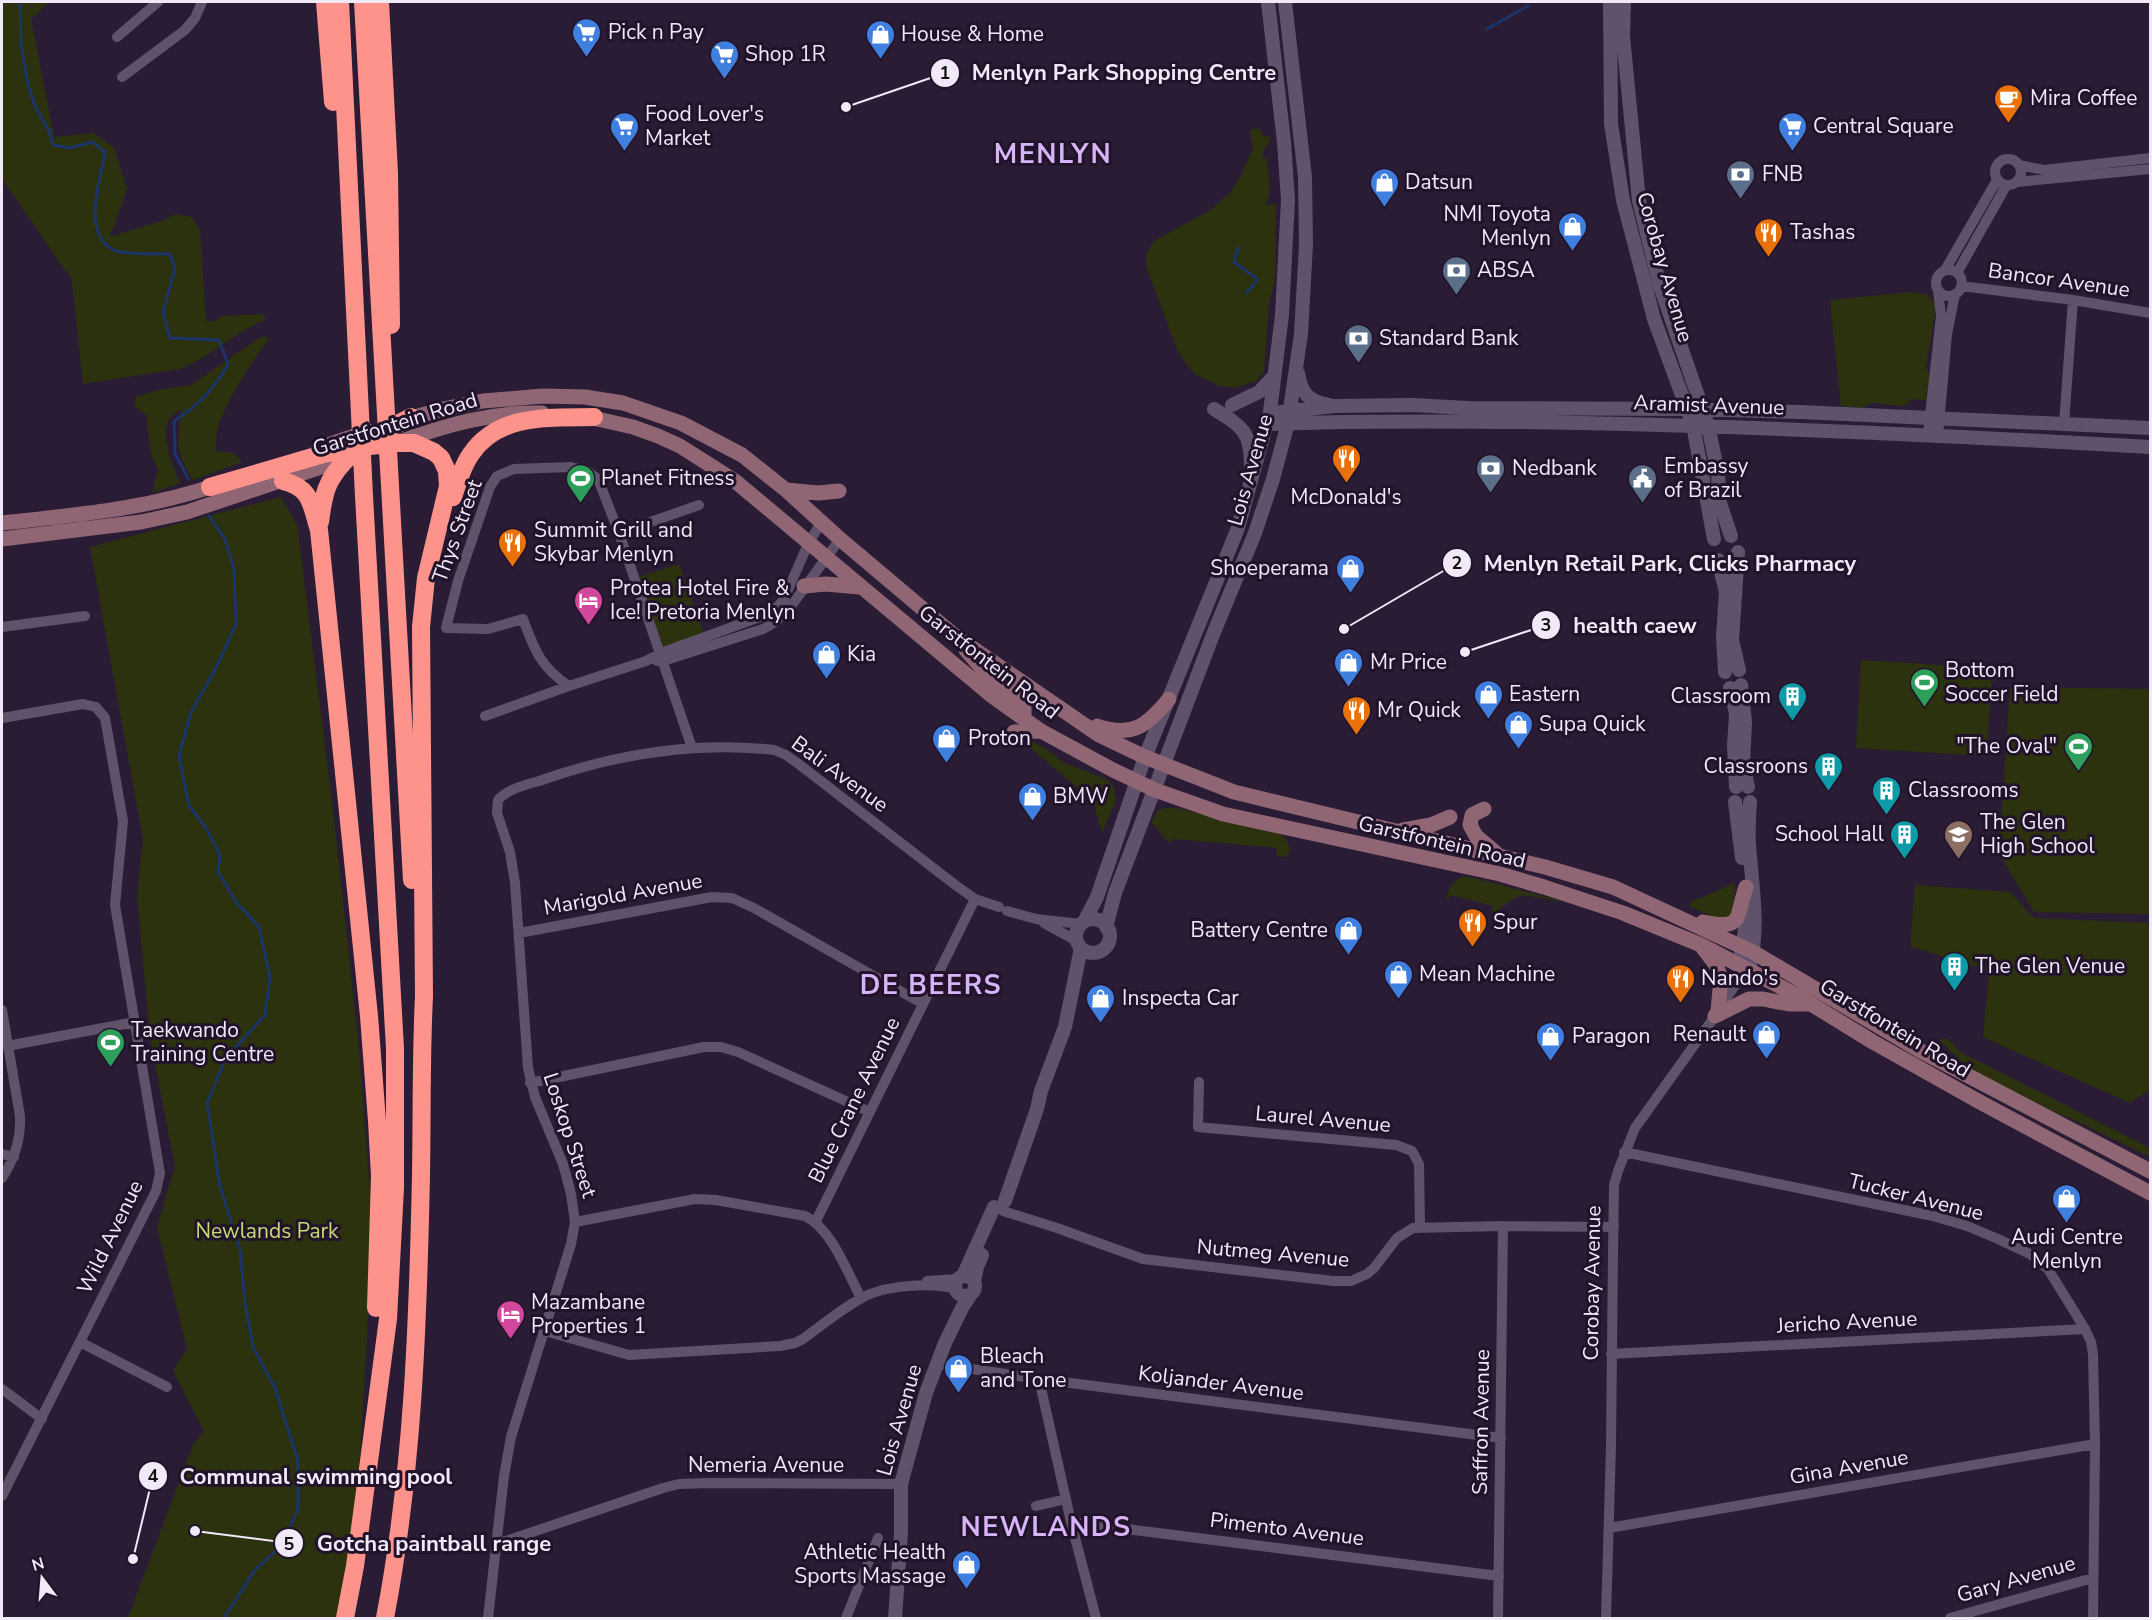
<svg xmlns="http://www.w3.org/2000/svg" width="2152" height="1620" viewBox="0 0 2152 1620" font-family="'Nunito Sans',sans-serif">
<rect width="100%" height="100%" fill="#2a1c34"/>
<path fill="#2c320d" d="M2 2H50L31 19 54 137 94 133 114 148 127 189 110 237 164 220 175 214 192 217 200 230 206 321H215L222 316 264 314 265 320C234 332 210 358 179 369L83 384 72 280 3 180 2 166Z
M1258 127 1264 136 1270 137V141L1265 148 1262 158 1267 159C1269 175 1272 192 1266 206L1276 203V206L1275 280 1269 302 1264 372 1257 381 1234 388 1220 386 1196 375 1188 366 1178 352 1147 269C1145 257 1147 251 1154 241L1209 211 1231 192 1243 171 1253 148 1250 131Z
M1910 292C1924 294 1930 293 1936 307L1926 367 1930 377 1926 400 1912 399 1904 406 1872 403 1862 408 1841 406 1830 300Z
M264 336 269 339C255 356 223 407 218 427 216 435 216 443 216 451 229 452 235 451 242 462L193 480C174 450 178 442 181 410 152 422 172 463 180 483L152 493 158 470 151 454 146 415 138 409 134 404 136 397 158 390 191 385 259 338Z
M281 497 297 524 331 793 359 1048 373 1231 354 1565 339 1618H128L193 1445 204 1431 173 1371 187 1349 157 1227 175 1166 150 1038 137 896 143 839 90 547Z
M679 564 705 638 662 648 638 577Z
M1861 660 1992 668 1987 756 1856 748Z
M2010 687 2150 689V914L2034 912 1999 854Z
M1029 739 1052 753 1062 762 1106 779 1114 786 1116 800 1102 833 1093 801 1021 740Z
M1164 808H1177L1281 834 1286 839 1290 849 1287 857 1277 856V848L1175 839 1169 843 1151 822 1158 810Z
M1465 876 1571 903 1523 895 1512 899 1493 914 1491 912 1493 906 1451 895 1449 899H1446C1450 887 1452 880 1465 876Z
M1735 883 1734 908 1729 917 1719 919 1689 906 1691 902Z
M1915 885 2010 892 2034 918 2150 923V1089L2130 1103 1983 1037 1989 971 1910 946Z
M1947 1038 1962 1053 2150 1148V1157L2068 1117 2045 1110 1972 1071 1939 1040Z"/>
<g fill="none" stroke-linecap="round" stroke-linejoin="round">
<path stroke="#1b356b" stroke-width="3" d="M20 2 21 45 28 85 35 106 49 131 53 145 70 148 92 142 105 152C101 180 82 228 110 248 121 256 155 253 170 254L175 268 163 312 170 338 219 340 228 364C214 389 198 406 174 421L175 454 188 478
M1487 29 1528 6
M1238 248 1234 262 1256 278V282L1246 293
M209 516 225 539 234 569 236 624 216 668 191 712 179 756 189 806 206 828 220 855 218 872 236 902 259 927 270 977 265 1015 226 1058 207 1103 220 1186 240 1250 245 1303 253 1347 275 1388 298 1461V1509L282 1545 255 1570 224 1618"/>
<path stroke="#61526c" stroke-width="10" d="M117 37 158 2
M122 77 185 30 195 18 202 2
M1995 172a13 13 0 1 1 26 0a13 13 0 1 1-26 0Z
M2019 165 2044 170 2150 158
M2017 182 2150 169
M1945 270 1997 180
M1936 283a13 13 0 1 1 26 0a13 13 0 1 1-26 0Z
M1957 273 2006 186
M1961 286 2073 300 2150 313
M2064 424 2073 300
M1928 434 1941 316 1938 290
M1938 435 1947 334 1955 294
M619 533 699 505
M2 627 85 616
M657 661H663L763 629C774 624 781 618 789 609L840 539
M569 686C541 668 534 649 523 619L488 629 446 628 458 581 490 487 497 476 514 469 571 467 587 471 598 479 619 533 692 748
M485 716 569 686 646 661 661 653 765 615 778 606 784 599 808 544 821 523
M2 718 83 704 96 707 105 718 123 821 115 905 160 1173 156 1191 2 1496
M1007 911 1036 919 1081 924
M1044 923 1077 941
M519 933 712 897 732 898 754 908 923 1004
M2 1010 20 1116C21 1139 14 1160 2 1178
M7 1046 135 1022
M1199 1082 1198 1127 1396 1145 1412 1151 1419 1164 1420 1227
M530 1083 704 1047H721L738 1052 870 1112
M1624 1152 1933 1216 1967 1226 1998 1239 2030 1254 2048 1269 2085 1329 2091 1342 2093 1354 2095 1444 2093 1618
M2 1154 14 1157
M1003 1211 1057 1228 1143 1259 1333 1281H1351L1367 1274 1374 1268 1397 1238 1413 1228 1503 1226 1614 1227
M816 1221 975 899
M575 1222 695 1199 716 1200 805 1216C832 1229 847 1272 861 1298
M927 1281 959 1279
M545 1331 629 1355 780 1346 795 1343 803 1339C821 1326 840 1310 860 1299 883 1285 931 1282 956 1289
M80 1342 167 1387
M1611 1354 2085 1329
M938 1364 1039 1379 1501 1438
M1039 1379 1071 1522 1096 1618
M2 1389 42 1419
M1036 1506 1066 1499
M1071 1522 1499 1576
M1609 1528 2095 1444
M497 1544 663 1488 679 1484 710 1483 901 1484
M488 1618 504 1476 511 1437 571 1244 575 1222 571 1194 563 1164 535 1097 528 1068 515 883 510 852 497 813 498 800C508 789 525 785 539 781 613 755 695 741 774 750L786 755 800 765 954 884 975 899 999 907
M846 1618 878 1538
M1498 1618 1503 1226
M1606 1618 1611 1446 1613 1253 1614 1185 1618 1171 1635 1128 1715 1016 1733 988 1749 970
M1950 1618 2093 1578"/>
<path stroke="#61526c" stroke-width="14" d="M1610 2 1611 124 1623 200 1654 319 1693 425 1714 539
M1624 2 1623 36 1639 201 1660 286 1708 425 1718 474 1720 503 1731 536
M1298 373C1301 392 1308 402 1329 405
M1232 405 1259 392 1274 376
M1214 409C1241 426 1251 431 1251 465
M1281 412 1334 406 1412 405 1468 408 1688 409 1800 412 2150 428
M1266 424C1371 420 1475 421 1579 423 1770 427 1960 436 2150 447
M1738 552 1732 640 1739 670
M1718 560 1726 592 1723 637 1725 672
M1741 685 1745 722 1743 763 1748 787
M1730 688 1736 714 1734 746 1736 787
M1735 802 1742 858
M1076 936a17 17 0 1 1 34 0a17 17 0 1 1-34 0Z
M1084 922 1097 897 1145 757 1238 528 1270 412 1282 315 1288 200 1284 142 1268 2
M1106 927 1115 893 1214 632 1255 533 1273 479 1288 423 1301 334 1306 245 1305 177 1285 2
M1739 964 1746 924V895
M1749 970C1760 927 1752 887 1749 844 1748 830 1749 816 1750 802
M1005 1201 1037 1109 1041 1091 1065 1027 1081 948
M963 1276 994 1207
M955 1286a10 10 0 1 1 20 0a10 10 0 1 1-20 0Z
M974 1281 977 1267 982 1255
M895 1618 901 1533V1484L926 1393 945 1343 962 1308 971 1294"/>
<path stroke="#906675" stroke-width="15" d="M584 416 633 427 658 436 680 446 735 481 992 696 1041 731 1113 770 1155 790 1223 814 1500 874 1544 887 1623 913 1701 945 1798 996 1873 1042 1978 1101 2150 1193
M401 421 443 409 483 401 543 396 585 397 623 403 681 423 742 455 786 490 840 539 955 636 1099 735 1145 757 1234 792 1545 867 1613 887 1753 952 1919 1050 2150 1171
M399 442C446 425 491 412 542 413
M318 448 369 431
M786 490 818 493 839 491
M2 523C75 515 149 509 219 484
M2 539 141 522 187 512 348 458
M804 586 826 584 859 587
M966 650 987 674 1019 699 1024 708V718
M1097 726C1132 738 1147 726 1169 699
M1014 732 1041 731
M1484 809 1472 815 1470 825 1476 836 1496 853
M1403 830 1431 825 1450 817
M1703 922C1744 930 1735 919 1746 887
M1703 948 1716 965 1721 978 1718 1011
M1715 1016 1749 999H1763L1789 1004H1811"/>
<path stroke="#fe938b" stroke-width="18" d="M325 2 333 102
M340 2 364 496 395 1049V1188L388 1319 355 1566 345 1618
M363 2 412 880
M380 2 389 173 391 325
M283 481C312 488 311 505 319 530L369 1016 377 1121 380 1176 376 1308
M210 487 323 454 361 447 396 443H414L434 452 441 458 447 471 448 486 426 578 421 627 424 996C421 1055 422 1114 421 1174 418 1323 413 1472 385 1618
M453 497C458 483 462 466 471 454 499 413 550 418 594 417
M320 522C322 508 323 494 330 481 346 451 382 432 411 417"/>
</g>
<defs>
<symbol id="supermarket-pin" viewBox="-11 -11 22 30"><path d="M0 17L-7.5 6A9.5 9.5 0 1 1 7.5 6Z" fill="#3f7fe0" stroke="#211329"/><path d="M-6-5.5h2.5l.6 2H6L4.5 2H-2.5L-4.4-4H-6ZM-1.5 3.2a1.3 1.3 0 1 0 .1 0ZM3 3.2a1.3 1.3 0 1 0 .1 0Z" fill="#fff"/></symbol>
<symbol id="shop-pin" viewBox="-11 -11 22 30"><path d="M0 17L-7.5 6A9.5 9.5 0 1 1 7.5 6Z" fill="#3f7fe0" stroke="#211329"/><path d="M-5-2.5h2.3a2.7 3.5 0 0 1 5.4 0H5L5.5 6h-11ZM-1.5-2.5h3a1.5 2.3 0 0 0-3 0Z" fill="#fff"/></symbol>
<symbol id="cafe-pin" viewBox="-11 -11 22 30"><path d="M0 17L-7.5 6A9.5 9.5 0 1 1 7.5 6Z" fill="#e8710a" stroke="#211329"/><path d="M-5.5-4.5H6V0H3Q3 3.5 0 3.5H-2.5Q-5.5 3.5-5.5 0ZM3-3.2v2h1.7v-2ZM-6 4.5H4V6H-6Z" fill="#fff"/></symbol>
<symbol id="bank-pin" viewBox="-11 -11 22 30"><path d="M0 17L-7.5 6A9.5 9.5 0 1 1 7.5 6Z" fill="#5c6f8a" stroke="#211329"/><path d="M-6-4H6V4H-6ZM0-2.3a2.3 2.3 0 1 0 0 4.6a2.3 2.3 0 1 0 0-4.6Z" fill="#fff"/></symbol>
<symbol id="restaurant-pin" viewBox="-11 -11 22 30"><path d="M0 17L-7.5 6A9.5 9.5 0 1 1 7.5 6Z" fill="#e8710a" stroke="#211329"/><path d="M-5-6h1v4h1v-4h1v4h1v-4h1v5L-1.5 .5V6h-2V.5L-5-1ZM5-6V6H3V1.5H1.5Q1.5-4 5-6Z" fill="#fff"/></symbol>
<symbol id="stadium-pin" viewBox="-11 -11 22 30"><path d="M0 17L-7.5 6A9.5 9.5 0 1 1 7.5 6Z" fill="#2e9e5b" stroke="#211329"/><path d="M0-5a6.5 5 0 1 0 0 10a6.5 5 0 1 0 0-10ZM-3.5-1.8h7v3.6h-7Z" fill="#fff"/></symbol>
<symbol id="civic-pin" viewBox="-11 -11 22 30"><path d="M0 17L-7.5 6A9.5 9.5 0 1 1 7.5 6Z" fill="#5c6f8a" stroke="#211329"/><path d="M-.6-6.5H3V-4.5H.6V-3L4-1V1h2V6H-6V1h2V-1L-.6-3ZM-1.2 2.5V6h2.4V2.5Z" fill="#fff"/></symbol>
<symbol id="hotel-pin" viewBox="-11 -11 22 30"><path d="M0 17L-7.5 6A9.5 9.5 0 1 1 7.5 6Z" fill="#d1479c" stroke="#211329"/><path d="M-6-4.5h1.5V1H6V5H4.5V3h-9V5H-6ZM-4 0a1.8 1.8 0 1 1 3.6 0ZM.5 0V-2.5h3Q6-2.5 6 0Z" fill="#fff"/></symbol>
<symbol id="building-pin" viewBox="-11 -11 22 30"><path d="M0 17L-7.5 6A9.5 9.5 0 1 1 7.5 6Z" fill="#0f9aa8" stroke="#211329"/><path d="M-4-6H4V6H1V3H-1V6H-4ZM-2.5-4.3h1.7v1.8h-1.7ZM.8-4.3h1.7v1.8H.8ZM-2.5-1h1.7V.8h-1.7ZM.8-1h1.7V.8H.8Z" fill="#fff"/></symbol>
<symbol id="school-pin" viewBox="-11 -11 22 30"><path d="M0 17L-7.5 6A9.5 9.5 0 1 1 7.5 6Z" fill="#8d6e63" stroke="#211329"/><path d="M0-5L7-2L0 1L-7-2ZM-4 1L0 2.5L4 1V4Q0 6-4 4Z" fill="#fff"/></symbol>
</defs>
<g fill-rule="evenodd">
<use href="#supermarket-pin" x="570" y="16" width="33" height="45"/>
<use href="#shop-pin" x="864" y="18" width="33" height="45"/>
<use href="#supermarket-pin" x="708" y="38" width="33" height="45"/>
<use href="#cafe-pin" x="1992" y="82" width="33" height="45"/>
<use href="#supermarket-pin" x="608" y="110" width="33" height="45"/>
<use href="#supermarket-pin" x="1776" y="110" width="33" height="45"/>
<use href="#bank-pin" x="1724" y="158" width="33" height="45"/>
<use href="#shop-pin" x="1368" y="166" width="33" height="45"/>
<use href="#shop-pin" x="1556" y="210" width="33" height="45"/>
<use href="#restaurant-pin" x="1752" y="216" width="33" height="45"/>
<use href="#bank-pin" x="1440" y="254" width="33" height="45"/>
<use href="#bank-pin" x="1342" y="322" width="33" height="45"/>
<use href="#restaurant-pin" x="1330" y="442" width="33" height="45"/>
<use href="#bank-pin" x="1474" y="452" width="33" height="45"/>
<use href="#stadium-pin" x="564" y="462" width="33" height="45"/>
<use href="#civic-pin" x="1626" y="462" width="33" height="45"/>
<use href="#restaurant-pin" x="496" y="526" width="33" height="45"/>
<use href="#shop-pin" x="1334" y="552" width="33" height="45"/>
<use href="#hotel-pin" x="572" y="584" width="33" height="45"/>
<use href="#shop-pin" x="810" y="638" width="33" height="45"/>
<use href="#shop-pin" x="1332" y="646" width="33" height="45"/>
<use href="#stadium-pin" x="1908" y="666" width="33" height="45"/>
<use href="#shop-pin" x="1472" y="678" width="33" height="45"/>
<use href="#building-pin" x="1776" y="680" width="33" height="45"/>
<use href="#restaurant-pin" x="1340" y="694" width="33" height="45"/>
<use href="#shop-pin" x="1502" y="708" width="33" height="45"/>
<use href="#shop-pin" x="930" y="722" width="33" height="45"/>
<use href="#stadium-pin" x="2062" y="730" width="33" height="45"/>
<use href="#building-pin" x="1812" y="750" width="33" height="45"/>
<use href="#building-pin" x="1870" y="774" width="33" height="45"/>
<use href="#shop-pin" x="1016" y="780" width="33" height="45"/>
<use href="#building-pin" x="1888" y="818" width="33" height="45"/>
<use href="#school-pin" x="1942" y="818" width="33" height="45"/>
<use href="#restaurant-pin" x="1456" y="906" width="33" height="45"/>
<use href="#shop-pin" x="1332" y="914" width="33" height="45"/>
<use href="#building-pin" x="1938" y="950" width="33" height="45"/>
<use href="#shop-pin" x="1382" y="958" width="33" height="45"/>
<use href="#restaurant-pin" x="1664" y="962" width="33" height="45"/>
<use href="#shop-pin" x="1084" y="982" width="33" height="45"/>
<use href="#shop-pin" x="1750" y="1018" width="33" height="45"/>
<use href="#shop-pin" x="1534" y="1020" width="33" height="45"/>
<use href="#stadium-pin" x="94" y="1026" width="33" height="45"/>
<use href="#shop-pin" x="2050" y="1182" width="33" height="45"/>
<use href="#hotel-pin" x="494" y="1298" width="33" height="45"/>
<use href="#shop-pin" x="942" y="1352" width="33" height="45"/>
<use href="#shop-pin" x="950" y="1548" width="33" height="45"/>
</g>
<g text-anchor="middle" stroke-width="6" stroke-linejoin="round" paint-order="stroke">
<g font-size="21" fill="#f1e8f8" stroke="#211329" text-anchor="start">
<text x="608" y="39">Pick n Pay</text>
<text x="901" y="41">House &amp; Home</text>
<text x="745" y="61">Shop 1R</text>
<text x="2030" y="105">Mira Coffee</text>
<text x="645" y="121">Food Lover's<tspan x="645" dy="24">Market</tspan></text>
<text x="1813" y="133">Central Square</text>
<text x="1762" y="181">FNB</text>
<text x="1405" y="189">Datsun</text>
<text x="1551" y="221" text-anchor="end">NMI Toyota<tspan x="1551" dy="24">Menlyn</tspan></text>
<text x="1790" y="239">Tashas</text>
<text x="1477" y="277">ABSA</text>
<text x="1379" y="345">Standard Bank</text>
<text x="1664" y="473">Embassy<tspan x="1664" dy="24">of Brazil</tspan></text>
<text x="1512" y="475">Nedbank</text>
<text x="601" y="485">Planet Fitness</text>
<text x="1346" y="504" text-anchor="middle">McDonald's</text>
<text x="534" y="537">Summit Grill and<tspan x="534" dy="24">Skybar Menlyn</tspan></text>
<text x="1329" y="575" text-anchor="end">Shoeperama</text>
<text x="610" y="595">Protea Hotel Fire &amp;<tspan x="610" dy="24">Ice! Pretoria Menlyn</tspan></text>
<text x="847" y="661">Kia</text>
<text x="1370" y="669">Mr Price</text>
<text x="1945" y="677">Bottom<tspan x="1945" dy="24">Soccer Field</tspan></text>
<text x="1509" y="701">Eastern</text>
<text x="1771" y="703" text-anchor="end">Classroom</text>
<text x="1377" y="717">Mr Quick</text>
<text x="1539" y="731">Supa Quick</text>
<text x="968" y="745">Proton</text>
<text x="2057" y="753" text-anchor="end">"The Oval"</text>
<text x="1808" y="773" text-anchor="end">Classroons</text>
<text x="1908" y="797">Classrooms</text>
<text x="1053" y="803">BMW</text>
<text x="1980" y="829">The Glen<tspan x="1980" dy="24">High School</tspan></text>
<text x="1884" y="841" text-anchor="end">School Hall</text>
<text x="1493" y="929">Spur</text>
<text x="1328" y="937" text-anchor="end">Battery Centre</text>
<text x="1975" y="973">The Glen Venue</text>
<text x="1419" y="981">Mean Machine</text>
<text x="1701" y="985">Nando's</text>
<text x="1122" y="1005">Inspecta Car</text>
<text x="131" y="1037">Taekwando<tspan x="131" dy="24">Training Centre</tspan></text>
<text x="1746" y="1041" text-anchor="end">Renault</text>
<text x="1572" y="1043">Paragon</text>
<text x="2067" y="1244" text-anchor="middle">Audi Centre<tspan x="2067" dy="24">Menlyn</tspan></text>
<text x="531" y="1309">Mazambane<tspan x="531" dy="24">Properties 1</tspan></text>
<text x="980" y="1363">Bleach<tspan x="980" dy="24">and Tone</tspan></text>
<text x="946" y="1559" text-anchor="end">Athletic Health<tspan x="946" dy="24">Sports Massage</tspan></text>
</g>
<g font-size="21" fill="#f1e8f8" stroke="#211329">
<text transform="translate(1665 267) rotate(74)" y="7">Corobay Avenue</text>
<text transform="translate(2059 280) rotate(8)" y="7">Bancor Avenue</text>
<text transform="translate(1709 405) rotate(2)" y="7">Aramist Avenue</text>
<text transform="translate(395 424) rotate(-17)" y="7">Garstfontein Road</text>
<text transform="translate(1250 470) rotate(-74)" y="7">Lois Avenue</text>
<text transform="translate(457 531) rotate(-70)" y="7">Thys Street</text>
<text transform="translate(989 662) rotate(38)" y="7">Garstfontein Road</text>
<text transform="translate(840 774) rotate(36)" y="7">Bali Avenue</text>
<text transform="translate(1442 842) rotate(13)" y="7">Garstfontein Road</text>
<text transform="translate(623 894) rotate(-10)" y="7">Marigold Avenue</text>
<text transform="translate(1895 1028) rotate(31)" y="7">Garstfontein Road</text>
<text transform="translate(854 1100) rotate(-64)" y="7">Blue Crane Avenue</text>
<text transform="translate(1323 1119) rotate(5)" y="7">Laurel Avenue</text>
<text transform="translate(570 1135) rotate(72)" y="7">Loskop Street</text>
<text transform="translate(1916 1197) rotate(14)" y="7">Tucker Avenue</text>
<text transform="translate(110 1237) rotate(-64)" y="7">Wild Avenue</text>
<text transform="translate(1273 1253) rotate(5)" y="7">Nutmeg Avenue</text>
<text transform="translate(1592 1283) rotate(-89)" y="7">Corobay Avenue</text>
<text transform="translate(1847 1322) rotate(-3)" y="7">Jericho Avenue</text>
<text transform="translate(1221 1383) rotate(7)" y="7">Koljander Avenue</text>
<text transform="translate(899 1420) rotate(-74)" y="7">Lois Avenue</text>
<text transform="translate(1481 1422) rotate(-89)" y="7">Saffron Avenue</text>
<text x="766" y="1472">Nemeria Avenue</text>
<text transform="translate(1849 1467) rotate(-10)" y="7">Gina Avenue</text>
<text transform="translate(1287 1529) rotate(7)" y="7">Pimento Avenue</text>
<text transform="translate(2016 1579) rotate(-16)" y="7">Gary Avenue</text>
</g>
<g font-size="21" fill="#c7db74" stroke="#211329">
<text x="267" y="1238">Newlands Park</text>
</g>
<g font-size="27" font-weight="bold" letter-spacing="1.5" fill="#d7b3f7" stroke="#211329">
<text x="1053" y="163">MENLYN</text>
<text x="931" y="994">DE BEERS</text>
<text x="1046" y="1536">NEWLANDS</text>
</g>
</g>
<path fill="none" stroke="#f1e8f8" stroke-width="2" d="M846 107L945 73M1344 629L1457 563M1465 652L1546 625M133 1559L153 1476M195 1531L289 1543"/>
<g fill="#f1e8f8" stroke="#211329" stroke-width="2">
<circle cx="846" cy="107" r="6"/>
<circle cx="1344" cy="629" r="6"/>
<circle cx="1465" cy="652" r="6"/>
<circle cx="133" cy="1559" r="6"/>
<circle cx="195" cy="1531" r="6"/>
<circle cx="945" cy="73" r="15"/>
<circle cx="1457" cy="563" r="15"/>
<circle cx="1546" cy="625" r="15"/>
<circle cx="153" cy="1476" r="15"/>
<circle cx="289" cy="1543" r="15"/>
</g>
<g font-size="18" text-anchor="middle" font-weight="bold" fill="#111">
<text x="945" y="79">1</text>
<text x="1457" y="569">2</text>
<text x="1546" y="631">3</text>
<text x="153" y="1482">4</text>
<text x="289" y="1550">5</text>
</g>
<g font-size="22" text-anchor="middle" font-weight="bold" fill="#f1e8f8" stroke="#211329" stroke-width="6" stroke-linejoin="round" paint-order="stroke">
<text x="1124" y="80">Menlyn Park Shopping Centre</text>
<text x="1670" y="571">Menlyn Retail Park, Clicks Pharmacy</text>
<text x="1635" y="633">health caew</text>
<text x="316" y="1484">Communal swimming pool</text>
<text x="434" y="1551">Gotcha paintball range</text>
</g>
<rect width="2152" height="1620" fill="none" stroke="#f1e8f8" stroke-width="6"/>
<g transform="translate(42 1578) rotate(344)" stroke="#211329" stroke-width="4.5" paint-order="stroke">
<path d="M0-4.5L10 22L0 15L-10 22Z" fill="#f1e8f8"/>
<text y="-9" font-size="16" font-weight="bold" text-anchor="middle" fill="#f1e8f8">N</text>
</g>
</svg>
